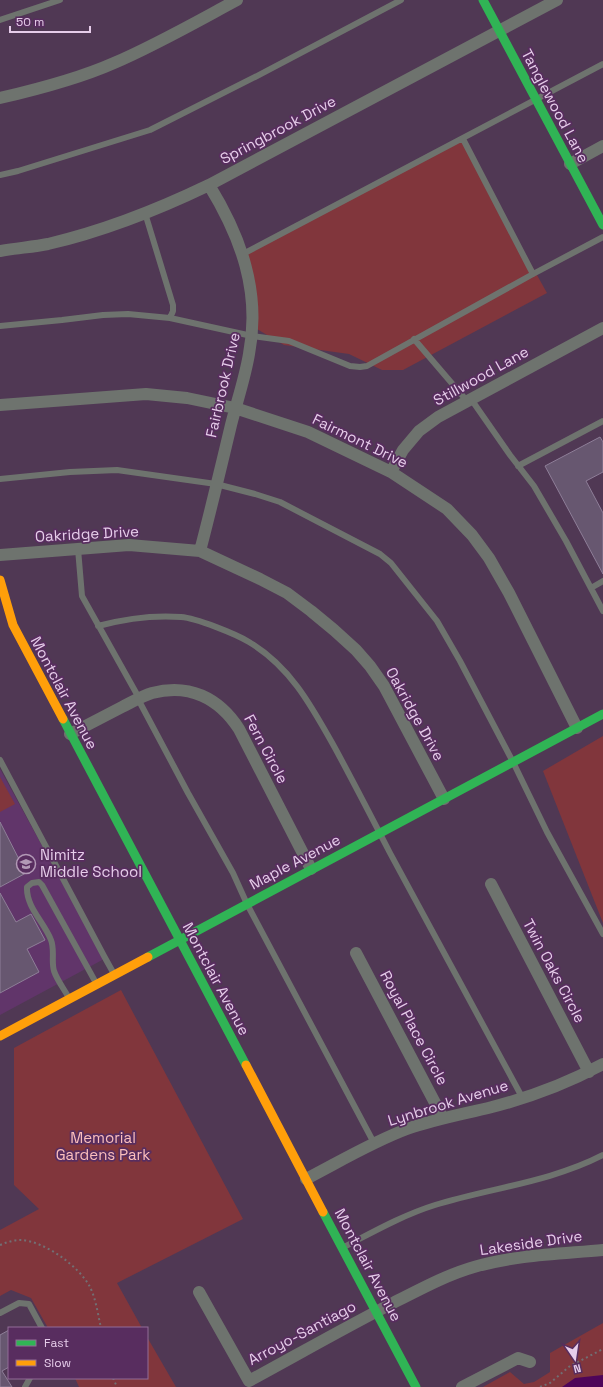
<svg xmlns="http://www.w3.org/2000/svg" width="603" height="1387" viewBox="0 0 603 1387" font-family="'Space Grotesk',sans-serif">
<rect width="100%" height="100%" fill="#503854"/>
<path fill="#61356a" d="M0 769 104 959 0 1015Z"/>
<path fill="#81363c" d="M461 139 547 293 403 370H382L349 354 284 345 252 326 243 254Z
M603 736V923L543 771Z
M0 777 15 804 0 812Z
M121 990 243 1219 117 1283 142 1328H48L31 1298 11 1290 0 1296V1230L39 1209 14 1185V1048Z
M603 1323V1387H483L510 1372 524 1384 534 1382 550 1372V1353Z
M147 1337 176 1387H79L75 1378H147Z"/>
<path fill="#4e0559" d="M603 1375V1387H562L575 1378Z"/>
<path fill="#675770" stroke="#8e7e98" d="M600 437 603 442V472L586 481 603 513V574L545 466Z
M0 822 26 873 0 887Z
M0 893 16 922 31 914 45 940 27 949 39 972 0 993Z
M9 1330V1367L2 1371 12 1387H0V1335Z"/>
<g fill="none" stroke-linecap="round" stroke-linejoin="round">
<path stroke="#726f73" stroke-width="2" stroke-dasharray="2 3" stroke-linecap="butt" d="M0 1245C7 1242 14 1240 21 1240 44 1241 79 1266 90 1287 96 1299 98 1315 101 1328
M113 1378 117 1387
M540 1387 550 1383 570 1366 603 1349"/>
<path stroke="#6e736e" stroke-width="6" d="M0 20 60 0
M463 139 533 274
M0 175 18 171 150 130 255 77 401 0
M145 213 173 305V311L170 318
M243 254 603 64
M0 326 62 320 103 315 128 314 170 318 252 336 289 341 350 366 360 367 367 366 533 274 603 237
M414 339 467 401
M471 399 510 455 534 486 566 541 603 611
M518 466 603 421
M0 479 70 472 117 470 216 484 255 494 280 502 380 554 391 563 437 621 460 661 513 762 547 832 603 934
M78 549 82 596 139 698
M591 588 603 581
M98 626C124 619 154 615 181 617 196 618 236 634 249 642 291 667 312 707 335 748 354 783 372 818 390 853 434 934 478 1016 522 1097
M138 699 188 793 233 873 247 904 374 1143
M0 760 104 956 114 974
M69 998C64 989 57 980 54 971 51 961 55 950 51 940 44 922 26 907 27 887L32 883 39 882 42 885 96 983
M344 1247C373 1232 403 1215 435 1205 490 1188 551 1182 603 1155
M0 1313 19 1303 29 1304 42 1328
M25 1387 30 1378"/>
<path stroke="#6e736e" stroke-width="12" d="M0 98C39 89 78 79 114 63 156 45 196 22 237 0
M570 164 603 146
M0 251C16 248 33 247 48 244 104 231 157 210 209 185L557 0
M0 405 146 394 187 398 235 408 308 432 391 472 447 509 472 535 489 558 509 593 577 728
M391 472 403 450 419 431 438 417 603 328
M200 551C211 509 221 467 231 425 237 401 245 378 249 354 261 292 241 237 209 185
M0 555 129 545 200 551 260 579 287 593 311 611 334 630 356 650 370 666 384 686 444 799
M70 734C87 725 105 716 122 707 132 702 142 696 152 693 189 683 219 698 239 729L311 869
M491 884 589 1072
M356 953 443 1118
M306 1179C339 1162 372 1142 407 1129 435 1119 464 1114 492 1107 531 1097 568 1083 603 1064
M199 1292 249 1381C297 1355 344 1328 393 1303 419 1290 446 1275 474 1267 515 1255 560 1254 603 1250
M462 1387 518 1358 530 1362"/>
<path stroke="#30b455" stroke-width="9" d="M483 0 603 225
M63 719 246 1065
M148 957 603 714
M323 1212 416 1387"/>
<path stroke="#ff9f0a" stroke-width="9" d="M0 580 13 625 63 719
M0 1036 148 957
M246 1065 323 1212"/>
</g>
<defs>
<symbol id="school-ring" viewBox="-11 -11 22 22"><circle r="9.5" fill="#582d5f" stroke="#b299b6" stroke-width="1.5"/><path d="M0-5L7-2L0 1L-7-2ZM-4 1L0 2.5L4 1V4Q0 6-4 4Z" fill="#b299b6"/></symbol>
</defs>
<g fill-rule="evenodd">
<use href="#school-ring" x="15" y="853" width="22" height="22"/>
</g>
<g text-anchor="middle" stroke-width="3.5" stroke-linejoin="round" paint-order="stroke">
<g font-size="15" fill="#e6cdea" stroke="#582d5f">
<text transform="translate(555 106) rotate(62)" y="5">Tanglewood Lane</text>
<text transform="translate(278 130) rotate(-28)" y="5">Springbrook Drive</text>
<text transform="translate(481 376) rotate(-29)" y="5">Stillwood Lane</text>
<text transform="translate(223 385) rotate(-77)" y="5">Fairbrook Drive</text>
<text transform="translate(360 441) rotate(26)" y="5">Fairmont Drive</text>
<text transform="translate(87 534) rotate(-3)" y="5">Oakridge Drive</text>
<text transform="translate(64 693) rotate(62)" y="5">Montclair Avenue</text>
<text transform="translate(415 714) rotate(61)" y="5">Oakridge Drive</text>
<text transform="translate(266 749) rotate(62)" y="5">Fern Circle</text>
<text transform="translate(295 862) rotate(-28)" y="5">Maple Avenue</text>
<text transform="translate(554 971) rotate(62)" y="5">Twin Oaks Circle</text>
<text transform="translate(216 979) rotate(62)" y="5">Montclair Avenue</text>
<text transform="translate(414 1028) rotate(62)" y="5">Royal Place Circle</text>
<text transform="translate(448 1103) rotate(-17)" y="5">Lynbrook Avenue</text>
<text transform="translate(531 1243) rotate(-8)" y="5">Lakeside Drive</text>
<text transform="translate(368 1265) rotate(62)" y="5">Montclair Avenue</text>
<text transform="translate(302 1333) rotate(-28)" y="5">Arroyo-Santiago</text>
</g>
<g font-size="15" fill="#e6cdea" stroke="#582d5f" text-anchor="start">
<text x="40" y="860">Nimitz<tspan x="40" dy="17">Middle School</tspan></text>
</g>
<g font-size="15" fill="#fcbfbc" stroke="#582d5f">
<text x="103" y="1143">Memorial<tspan x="103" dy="17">Gardens Park</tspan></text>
</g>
</g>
<rect x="8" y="1327" width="140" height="52" fill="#582d5f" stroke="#916d97"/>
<rect x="16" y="1340" width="20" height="6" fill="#30b455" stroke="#916d97"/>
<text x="44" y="1347" font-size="12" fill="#e6cdea">Fast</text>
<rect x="16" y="1360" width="20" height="6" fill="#ff9f0a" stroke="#916d97"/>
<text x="44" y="1367" font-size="12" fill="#e6cdea">Slow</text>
<g transform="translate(575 1359) rotate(167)" stroke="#582d5f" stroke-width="3" paint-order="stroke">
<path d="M0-3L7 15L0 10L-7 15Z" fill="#e6cdea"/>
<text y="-6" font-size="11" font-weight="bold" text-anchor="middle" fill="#e6cdea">N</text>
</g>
<path d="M10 26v6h80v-6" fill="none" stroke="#e6cdea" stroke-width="2"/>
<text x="16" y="26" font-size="12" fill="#e6cdea" stroke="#582d5f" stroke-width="3" paint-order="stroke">50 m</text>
</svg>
